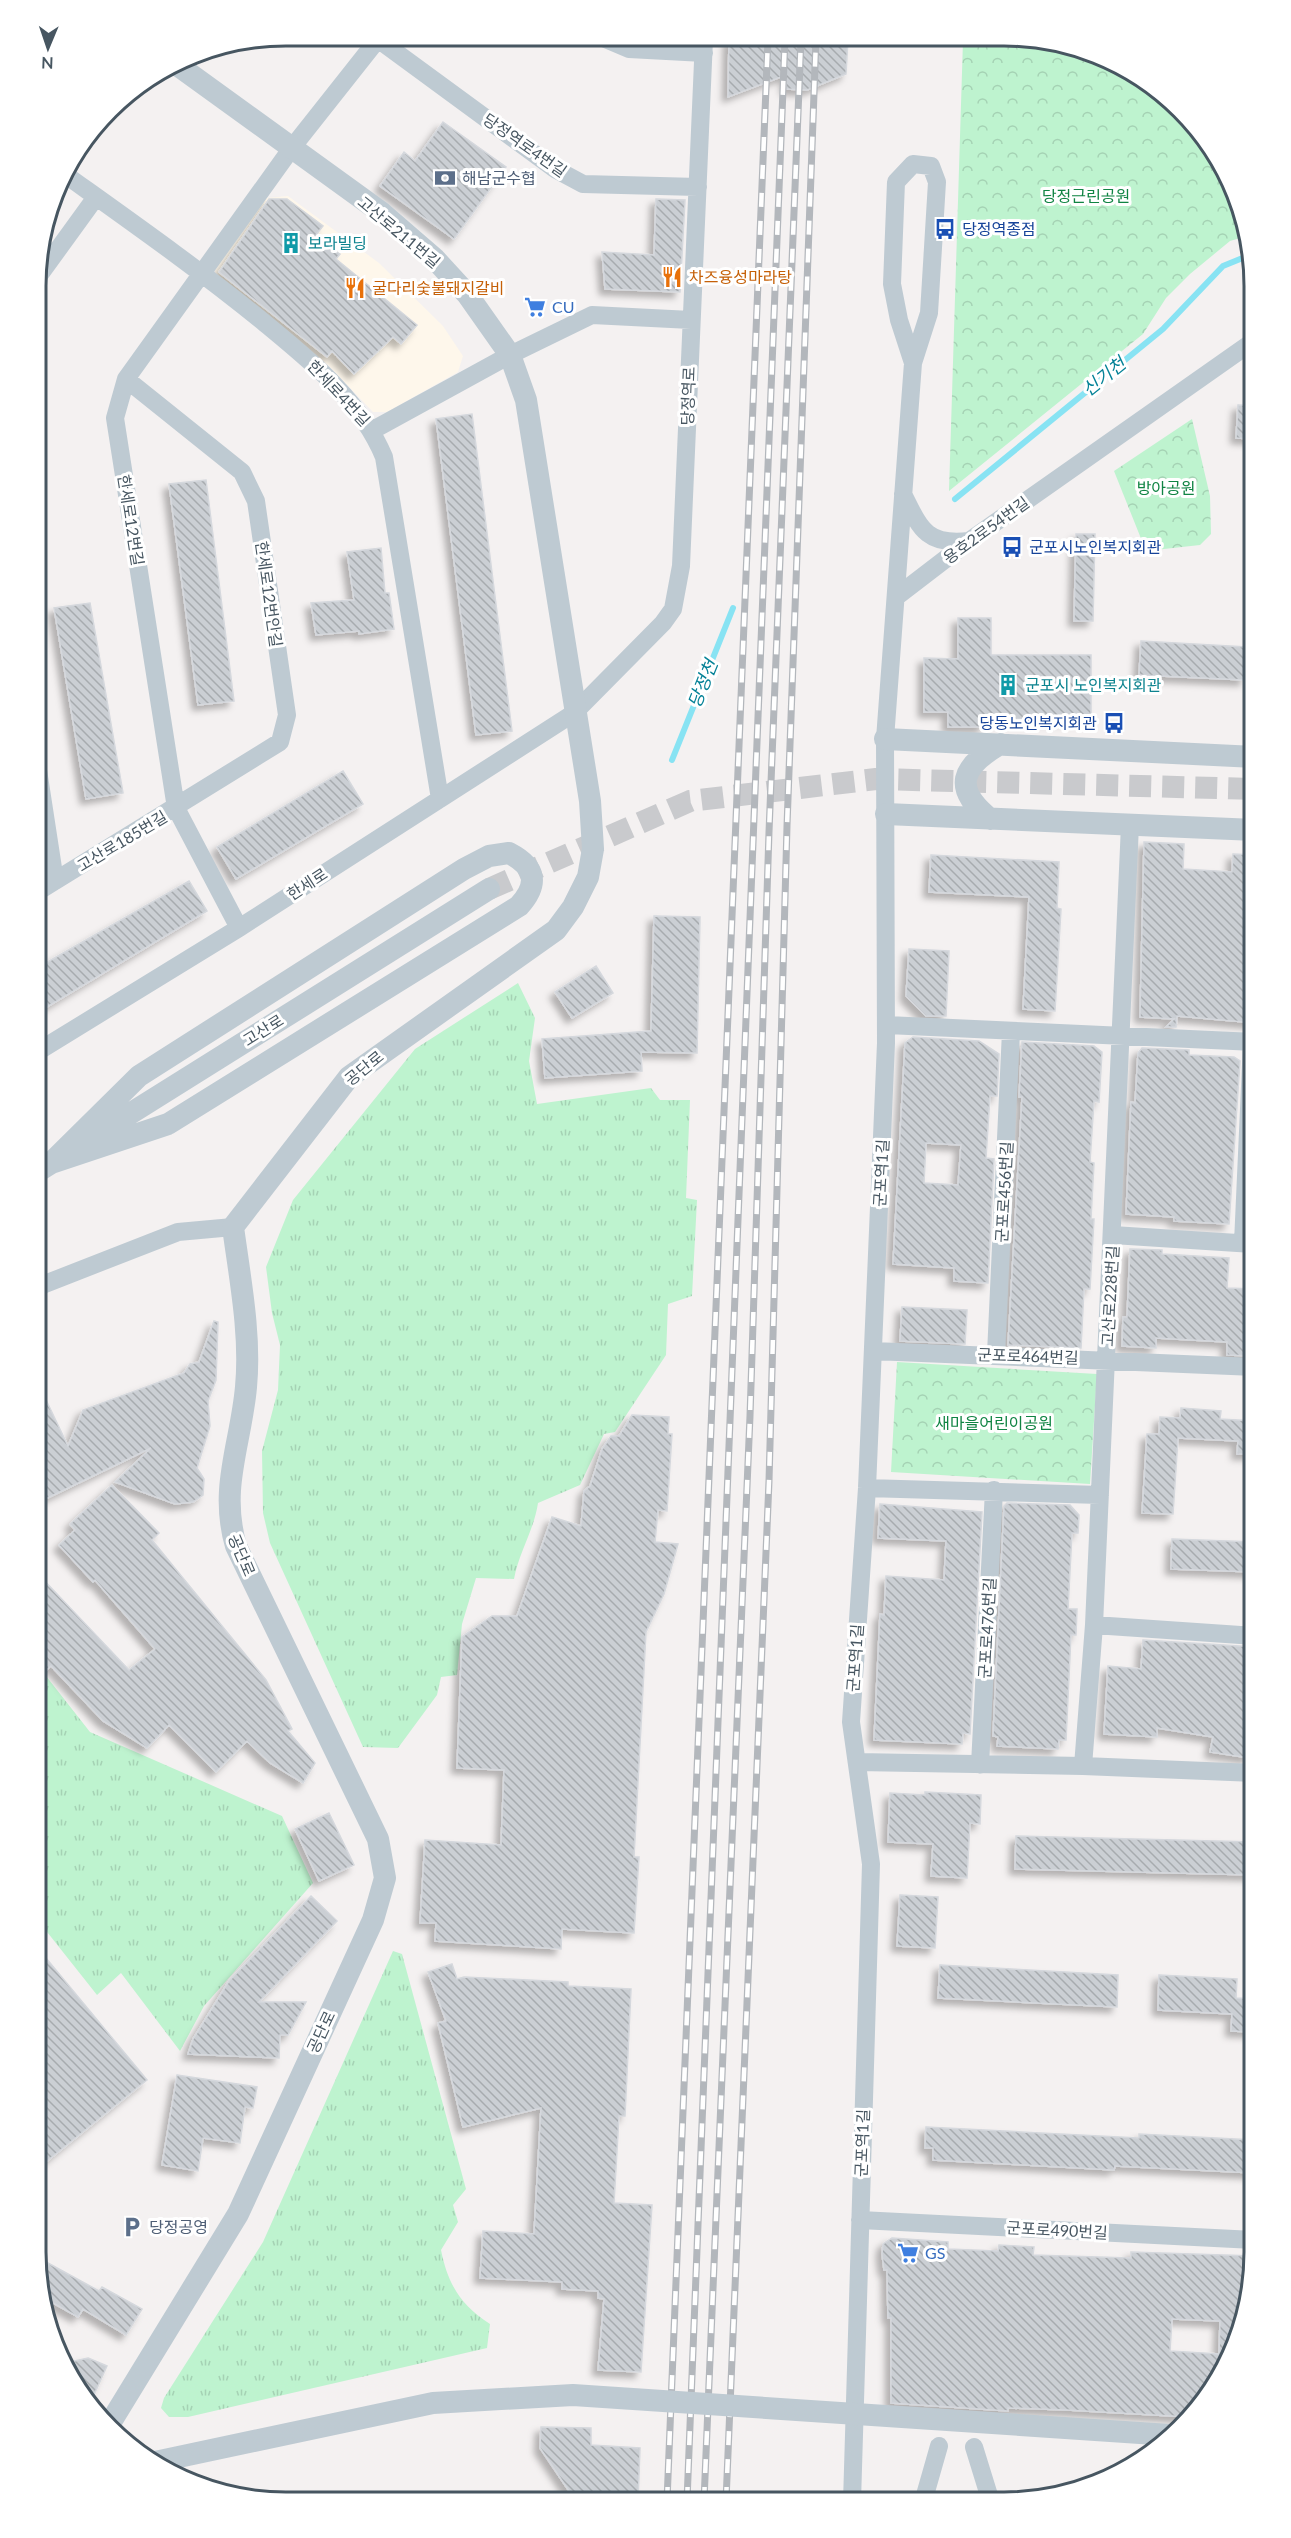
<svg xmlns="http://www.w3.org/2000/svg" width="1291" height="2538" viewBox="0 0 1291 2538" font-family="Lato,'Noto Sans KR',sans-serif">
<defs>
<pattern id="grass-tufts" width="24" height="20" patternUnits="userSpaceOnUse" patternTransform="scale(1.5)"><rect width="24" height="20" fill="#bef3cf"/><path d="M3 7l-1-3M5 7V3M7 7l1-3M15 17l-1-3M17 17v-4M19 17l1-3" fill="none" stroke="#a5d2b4"/></pattern>
<pattern id="park-crowns" width="20" height="18" patternUnits="userSpaceOnUse" patternTransform="scale(1.5)"><rect width="20" height="18" fill="#bef3cf"/><path d="M2 6a3 3 0 1 1 6 0M12 15a3 3 0 1 1 6 0" fill="none" stroke="#a5d2b4"/></pattern>
<pattern id="building-back-hatch" width="6" height="6" patternUnits="userSpaceOnUse" patternTransform="scale(1.5)"><rect width="6" height="6" fill="#cbcfd4"/><path d="M-1 5l2 2M0 0l6 6M5-1l2 2" fill="none" stroke="#a7abaf"/></pattern>
<filter id="shadow"><feDropShadow dx="-5.5" dy="5.5" stdDeviation="3" flood-color="#0004"/></filter>
</defs>
<rect width="100%" height="100%" fill="#f4f1f1"/>
<path fill="#fef7eb" d="M288 196 379 263 443 326 463 356 458 372 387 412H373L328 365 216 276 214 262 265 198Z"/>
<path fill="url(#grass-tufts)" d="M518 983 535 1018 529 1061 537 1104 651 1088 660 1100H690L686 1198 697 1200 692 1296 668 1304 666 1355 615 1432 604 1434 580 1485 538 1503C534 1530 519 1552 514 1579L476 1578 462 1624 457 1675 441 1677 437 1695 398 1748 363 1747 270 1543 263 1513 262 1451 278 1390 280 1345 272 1313 266 1267 293 1200 415 1049Z
M46 1676 90 1732 282 1816 313 1883 204 2006 180 2051 121 1973 97 1995 36 1918 37 1683Z
M393 1951 402 1954 466 2189 453 2205 458 2222 441 2250C448 2285 461 2305 490 2324L487 2348 188 2417H169L161 2408 164 2398 263 2242Z"/>
<path fill="url(#park-crowns)" d="M963 40C989 40 1032 36 1055 41 1149 63 1231 139 1247 236L1230 241 1190 274 1166 298 1143 334 949 491Z
M1192 419 1210 496 1211 534 1200 545 1146 551 1114 471Z
M897 1362 1097 1374 1090 1484 891 1472Z"/>
<g fill="none" stroke-linecap="round" stroke-linejoin="round">
<path stroke="#88e3f3" stroke-width="6" d="M955 499 1163 329 1223 266 1250 255
M672 760 733 608"/>
</g>
<path fill="url(#building-back-hatch)" stroke="#d5d8dd" stroke-width="1.5" fill-rule="evenodd" filter="url(#shadow)" d="M729 39H848L846 74 807 90 786 89V75L728 97Z
M443 122 506 167 454 239 380 186 404 152 415 161Z
M269 199H287L323 226 316 235 340 254 336 259 417 325 401 344 393 337 354 374 332 351 327 357 219 272Z
M656 199 685 200 680 292 605 289 602 252 654 255Z
M1238 405 1255 406V439L1236 438Z
M472 414 512 731 476 735 436 419Z
M206 480 234 701 198 705 169 484Z
M1076 534H1095L1093 621H1074Z
M381 548 385 593H389L394 629 359 634V631L316 635 311 603 354 600 347 552Z
M90 603 123 793 86 799 54 608Z
M958 618H991V655H1091V719H984V727H948V712H924V658L958 659Z
M1141 641 1247 647 1245 680 1139 675Z
M343 771 363 804 236 879 217 847Z
M1144 842 1184 844 1183 869 1232 872 1233 854 1255 855V1023L1177 1016 1176 1027H1166L1174 1019 1140 1017Z
M931 855 1059 862 1057 908 1061 909 1055 1011 1023 1009 1029 897 929 892Z
M189 881 207 911 37 1013V968Z
M654 916 700 917 697 1053 641 1052 642 1071 545 1078 542 1039 651 1031Z
M909 949 949 951 946 1016H926L906 996Z
M596 966 613 993 572 1018 555 992Z
M913 1037 979 1041 999 1054 997 1096H990L986 1158 994 1159 988 1283 954 1281V1268L893 1264 905 1043ZM926 1143 961 1145 958 1185 924 1183Z
M1022 1042 1094 1046 1102 1052 1099 1102 1094 1101 1090 1162 1094 1163 1091 1219H1094L1090 1289H1084L1081 1348 1008 1345 1022 1097H1019Z
M1142 1048 1189 1050V1055L1234 1057 1240 1061 1229 1224 1174 1221V1217L1126 1214 1131 1102 1135 1103 1138 1053Z
M1130 1249 1162 1250V1254L1229 1258 1227 1288 1255 1289 1253 1356 1227 1355V1342L1156 1338V1348L1122 1346 1123 1317H1127Z
M902 1307 967 1310 965 1344 900 1341Z
M214 1321 218 1322 216 1380 208 1401 210 1426 197 1468 204 1479 203 1495 193 1502 175 1504 115 1482 151 1448 37 1503V1381L68 1446 83 1410 184 1373 190 1364 199 1362Z
M1181 1408 1221 1411 1220 1419 1255 1421V1454H1237L1238 1441 1178 1438 1173 1514 1142 1513 1147 1434H1159L1160 1417 1180 1418Z
M632 1415 669 1417 668 1434H672L667 1511 658 1510 655 1542 678 1544 664 1594 646 1632 634 1857H639L634 1933 562 1929 561 1949 435 1941 436 1923H420L425 1840 501 1845 504 1770 457 1768 462 1637 492 1616H517L552 1517 581 1526 584 1491 590 1486 602 1449 611 1436H619Z
M112 1485 159 1533 152 1540 266 1680 292 1729 288 1731 315 1763 303 1783 270 1763 247 1741 216 1772 169 1725 147 1748 103 1721 51 1666 37 1678V1573L129 1670 155 1649 95 1580 93 1582 59 1545 75 1530 70 1524Z
M1007 1503 1070 1505 1079 1515 1078 1533H1072L1068 1609H1077L1076 1635H1071L1066 1740H1059L1058 1749 997 1746 998 1737 993 1736 1004 1506Z
M880 1504 982 1512 970 1734 963 1733 962 1744 874 1740 880 1614 884 1615 886 1576 944 1580 946 1541 878 1538Z
M1172 1539 1255 1542V1572L1171 1569Z
M1143 1640 1255 1647V1728L1249 1758 1210 1752 1213 1737 1157 1728V1737L1104 1734 1108 1666 1141 1669Z
M925 1792 981 1795 980 1824 970 1823 967 1878 931 1876 933 1844 888 1842 890 1793 925 1795Z
M329 1813 354 1865 319 1881 295 1829Z
M1016 1836 1255 1842V1875L1015 1869Z
M900 1895 938 1897 935 1948 897 1946Z
M311 1896 337 1921 259 2002H306L288 2035H280L279 2058 188 2054 193 2039 229 1981Z
M36 1946 147 2080 36 2170Z
M452 1964 457 1979 464 1977 568 1982V1986L631 1989 625 2116H619L614 2203 652 2205 641 2372 598 2370 604 2299 598 2298V2291L562 2289V2282L480 2278 483 2231 534 2234 541 2108 463 2127 438 2023 446 2021 428 1972Z
M940 1965 1118 1975 1117 2007 938 1998Z
M1159 1975 1237 1979 1236 1998 1255 1999V2032L1231 2031 1232 2014 1158 2010Z
M177 2075 257 2087 253 2108 245 2107 240 2143 203 2138 198 2171 162 2165Z
M926 2127 1139 2138V2134L1254 2140V2173L1115 2166 1114 2170 933 2160V2148H925Z
M892 2238 948 2242V2249L998 2251 999 2245 1034 2247 1033 2255 1131 2258V2252L1254 2256V2269L1236 2347 1203 2404 1189 2417 1067 2410 1008 2408V2411L891 2403V2318H888L887 2270H884L882 2254 883 2244ZM1172 2319 1220 2321 1219 2354 1170 2351Z
M37 2257 99 2291 102 2287 142 2309 126 2335 83 2309 78 2317 44 2298Z
M88 2358 107 2366 93 2397 89 2395 86 2400 78 2391 65 2363Z
M541 2427 591 2428V2445L640 2448 638 2501H571V2494L540 2448Z"/>
<g fill="none" stroke-linecap="round" stroke-linejoin="round">
<path stroke="#c9cacd" stroke-width="22" stroke-dasharray="22 11" stroke-linecap="butt" d="M489 889 690 801 876 779 1255 789"/>
<path stroke="#becad2" stroke-width="18" d="M375 37 555 169 583 184 698 187
M603 38 629 49 704 53
M63 173C130 221 197 268 261 320 308 359 360 399 384 457L440 799
M38 277 96 197
M373 430 510 355 592 315 691 320
M903 494C920 528 926 546 969 541
M896 597 969 541 1255 340
M38 770 55 881
M37 892 280 742 287 715 256 501 242 472 126 379
M239 928 176 808 115 418 126 379 291 149 378 39
M887 1025 1255 1042
M37 1052 239 928 574 713 663 623 673 609 681 566 704 39
M1113 1235 1253 1244
M1243 1243 1252 1042
M37 1287 178 1232 233 1227
M873 1351 1255 1367
M996 1354 1011 1031
M867 1488 1100 1495
M1094 1625 1255 1636
M857 1762 1083 1766 1255 1773
M980 1765 994 1490
M1083 1766 1094 1625 1130 825
M860 2220 1254 2240
M974 2447 991 2502
M852 2502 871 1864 851 1722 867 1488 886 1043 885 739 913 363 929 313 937 182 931 166 913 164 896 182 892 284 899 320 913 363
M923 2502 939 2446"/>
<path stroke="#becad2" stroke-width="22" d="M885 739 1255 757
M886 814 1255 830
M990 819C952 788 961 767 1000 744
M509 853C536 867 539 884 519 906L168 1124 51 1163 139 1076 464 869 489 856Z
M37 1172 489 889
M109 2425 238 2214 373 1920 385 1878 378 1839 236 1546C219 1488 241 1444 246 1387 251 1335 240 1279 233 1227L349 1077 556 930 573 907 588 877 593 849 590 801 526 400 510 355 467 294 434 258 382 213 176 64"/>
<defs>
<path id="rail" d="M667 2501 768 39
M687 2501 785 39
M704 2501 750 1416 769 832 801 39
M726 2501 769 1481 787 826 816 39"/>
</defs>
<use href="#rail" stroke="#b3b7bc" stroke-width="7"/>
<use href="#rail" stroke="#fff" stroke-width="4.5" stroke-dasharray="14" stroke-linecap="butt"/>
<path stroke="#becad2" stroke-width="22" d="M155 2462 433 2403 573 2395 1170 2435"/>
</g>
<defs>
<symbol id="bank-bare" viewBox="-9 -9 18 18"><path d="M-6-4H6V4H-6ZM0-2.3a2.3 2.3 0 1 0 0 4.6a2.3 2.3 0 1 0 0-4.6Z" fill="#5c6f8a" stroke="#fff" stroke-width="2.5" paint-order="stroke"/></symbol>
<symbol id="bus-bare" viewBox="-9 -9 18 18"><path d="M-5-6H5V4H4V6H2V4H-2V6H-4V4H-5ZM-3.5-4V0h7V-4ZM-3.5 1.2v1.5H-2V1.2ZM2 1.2v1.5H3.5V1.2Z" fill="#1a4fb4" stroke="#fff" stroke-width="2.5" paint-order="stroke"/></symbol>
<symbol id="building-bare" viewBox="-9 -9 18 18"><path d="M-4-6H4V6H1V3H-1V6H-4ZM-2.5-4.3h1.7v1.8h-1.7ZM.8-4.3h1.7v1.8H.8ZM-2.5-1h1.7V.8h-1.7ZM.8-1h1.7V.8H.8Z" fill="#0f9aa8" stroke="#fff" stroke-width="2.5" paint-order="stroke"/></symbol>
<symbol id="restaurant-bare" viewBox="-9 -9 18 18"><path d="M-5-6h1v4h1v-4h1v4h1v-4h1v5L-1.5 .5V6h-2V.5L-5-1ZM5-6V6H3V1.5H1.5Q1.5-4 5-6Z" fill="#e8710a" stroke="#fff" stroke-width="2.5" paint-order="stroke"/></symbol>
<symbol id="supermarket-bare" viewBox="-9 -9 18 18"><path d="M-6-5.5h2.5l.6 2H6L4.5 2H-2.5L-4.4-4H-6ZM-1.5 3.2a1.3 1.3 0 1 0 .1 0ZM3 3.2a1.3 1.3 0 1 0 .1 0Z" fill="#3f7fe0" stroke="#fff" stroke-width="2.5" paint-order="stroke"/></symbol>
<symbol id="parking-bare" viewBox="-9 -9 18 18"><path d="M-3.5-5.5H1a3.5 3.5 0 0 1 0 7H-1V5.5H-3.5ZM-1-3.4V-.6H.8a1.4 1.4 0 0 0 0-2.8Z" fill="#5c6f8a" stroke="#fff" stroke-width="2.5" paint-order="stroke"/></symbol>
</defs>
<g fill-rule="evenodd">
<use href="#bank-bare" x="430" y="163" width="30" height="30"/>
<use href="#bus-bare" x="930" y="214" width="30" height="30"/>
<use href="#building-bare" x="276" y="228" width="30" height="30"/>
<use href="#restaurant-bare" x="657" y="262" width="30" height="30"/>
<use href="#restaurant-bare" x="340" y="273" width="30" height="30"/>
<use href="#supermarket-bare" x="520" y="292" width="30" height="30"/>
<use href="#bus-bare" x="997" y="532" width="30" height="30"/>
<use href="#building-bare" x="993" y="670" width="30" height="30"/>
<use href="#bus-bare" x="1099" y="708" width="30" height="30"/>
<use href="#parking-bare" x="117" y="2212" width="30" height="30"/>
<use href="#supermarket-bare" x="893" y="2238" width="30" height="30"/>
</g>
<g text-anchor="middle" stroke-width="6" stroke-linejoin="round" paint-order="stroke">
<g font-size="16" fill="#475661" stroke="#fff">
<text transform="translate(525 145) rotate(35)" y="6">당정역로4번길</text>
<text transform="translate(399 232) rotate(40)" y="6">고산로211번길</text>
<text transform="translate(339 393) rotate(47)" y="6">한세로4번길</text>
<text transform="translate(688 396) rotate(-88)" y="6">당정역로</text>
<text transform="translate(131 520) rotate(81)" y="6">한세로12번길</text>
<text transform="translate(986 530) rotate(-36)" y="6">용호2로54번길</text>
<text transform="translate(269 594) rotate(82)" y="6">한세로12번안길</text>
<text transform="translate(122 841) rotate(-31)" y="6">고산로185번길</text>
<text transform="translate(307 884) rotate(-33)" y="6">한세로</text>
<text transform="translate(263 1030) rotate(-32)" y="6">고산로</text>
<text transform="translate(364 1068) rotate(-39)" y="6">공단로</text>
<text transform="translate(881 1173) rotate(-87)" y="6">군포역1길</text>
<text transform="translate(1004 1192) rotate(-87)" y="6">군포로456번길</text>
<text transform="translate(1110 1296) rotate(-87)" y="6">고산로228번길</text>
<text transform="translate(1028 1356) rotate(2)" y="6">군포로464번길</text>
<text transform="translate(242 1555) rotate(67)" y="6">공단로</text>
<text transform="translate(987 1628) rotate(-87)" y="6">군포로476번길</text>
<text transform="translate(855 1658) rotate(-86)" y="6">군포역1길</text>
<text transform="translate(321 2032) rotate(-65)" y="6">공단로</text>
<text transform="translate(862 2143) rotate(-88)" y="6">군포역1길</text>
<text transform="translate(1057 2230) rotate(3)" y="6">군포로490번길</text>
</g>
<g font-size="16" fill="#4e5e75" stroke="#fff" text-anchor="start">
<text x="462" y="184">해남군수협</text>
<text x="149" y="2233">당정공영</text>
</g>
<g font-size="16" fill="#108443" stroke="#fff">
<text x="1086" y="202">당정근린공원</text>
<text x="1166" y="494">방아공원</text>
<text x="994" y="1429">새마을어린이공원</text>
</g>
<g font-size="16" fill="#164399" stroke="#fff" text-anchor="start">
<text x="962" y="235">당정역종점</text>
<text x="1029" y="553">군포시노인복지회관</text>
<text x="1097" y="729" text-anchor="end">당동노인복지회관</text>
</g>
<g font-size="16" fill="#0d838f" stroke="#fff" text-anchor="start">
<text x="308" y="249">보라빌딩</text>
<text x="1025" y="691">군포시 노인복지회관</text>
</g>
<g font-size="16" fill="#c56008" stroke="#fff" text-anchor="start">
<text x="689" y="283">차즈융성마라탕</text>
<text x="372" y="294">굴다리숯불돼지갈비</text>
</g>
<g font-size="16" fill="#366cbe" stroke="#fff" text-anchor="start">
<text x="552" y="313">CU</text>
<text x="925" y="2259">GS</text>
</g>
<g font-size="18" font-style="italic" fill="#058297" stroke="#fff">
<text transform="translate(1104 377) rotate(-39)" y="6">신기천</text>
<text transform="translate(703 684) rotate(-68)" y="6">당정천</text>
</g>
</g>
<path d="M0 0H1291V2538H0ZM286 46H1004A240 240 0 0 1 1244 286V2252A240 240 0 0 1 1004 2492H286A240 240 0 0 1 46 2252V286A240 240 0 0 1 286 46Z" fill="#fff" fill-rule="evenodd"/>
<path fill="none" stroke="#475661" stroke-width="3" d="M286 46H1004A240 240 0 0 1 1244 286V2252A240 240 0 0 1 1004 2492H286A240 240 0 0 1 46 2252V286A240 240 0 0 1 286 46Z"/>
<g transform="translate(48 48) rotate(182)" stroke="#ffffff" stroke-width="4.5" paint-order="stroke">
<path d="M0-4.5L10 22L0 15L-10 22Z" fill="#475661"/>
<text y="-9" font-size="16" font-weight="bold" text-anchor="middle" fill="#475661">N</text>
</g>
</svg>
